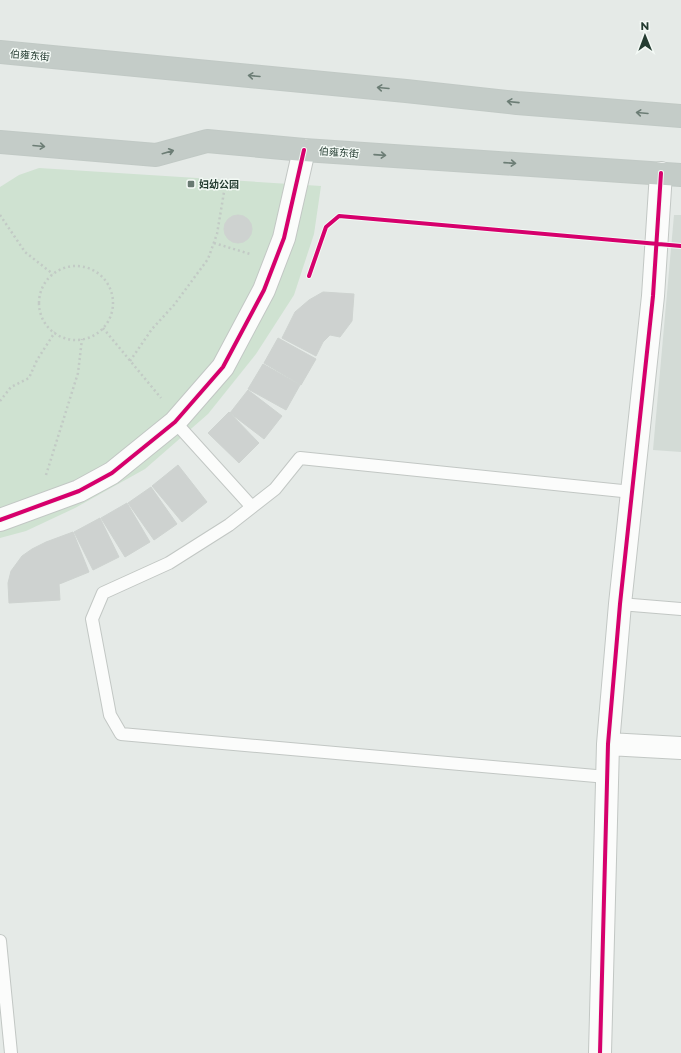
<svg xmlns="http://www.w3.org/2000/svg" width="681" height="1053" viewBox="0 0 681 1053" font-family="Montserrat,'Noto Sans SC',sans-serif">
<rect width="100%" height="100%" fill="#e5eae7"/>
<path fill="#d3dbd6" d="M674 215H681V452L653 450Z"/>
<path fill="#cfe2d1" d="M39 168 321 186 314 234 294 295 256 354 208 414 145 469 75 508 26 531 0 538V187L19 175Z"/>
<path fill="#ced2d0" stroke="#ced3d0" d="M224 229a14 14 0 1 1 28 0a14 14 0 1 1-28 0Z
M323 292 354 294 352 321 340 337 330 335 323 342 316 356 282 338 295 312 309 300Z
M278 338 316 359 301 385 264 363Z
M263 364 300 385 286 410 248 389Z
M248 390 282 416 264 439 230 413Z
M229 412 259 443 239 463 208 433Z
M178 465 207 502 182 522 152 486Z
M151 487 177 524 154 540 128 503Z
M127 503 150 542 125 557 101 518Z
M100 518 119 557 93 570 74 532Z
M73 532 89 572 62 583 46 542Z
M46 542 62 583 59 584 60 600 9 603 8 583 11 571 22 556 32 549Z"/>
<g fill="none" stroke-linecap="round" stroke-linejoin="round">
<defs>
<path id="service" d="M175 422 252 507
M620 604 681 609
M607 777 121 734 110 715 92 619 103 593 169 563 229 525 275 489 300 458 632 492
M0 941 11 1053"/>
<path id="minor" d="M0 520 79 491 112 473 175 422 223 367 264 290 284 238 304 150
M608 744 681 748
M600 1053 608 744 620 604 653 296 661 173"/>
<path id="trunk" d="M0 52 406 91 517 103 681 116
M0 142 156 155 207 141 304 150 681 175"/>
</defs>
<use href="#service" stroke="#c2c7c4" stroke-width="14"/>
<use href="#minor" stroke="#c2c7c4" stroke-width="24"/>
<use href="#trunk" stroke="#c1c9c5" stroke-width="24"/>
<path stroke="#c2cac5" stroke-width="2.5" stroke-dasharray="2 3" stroke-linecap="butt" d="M0 215 25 252 53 274
M214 243 250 254
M39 303a37 37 0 1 1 74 0a37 37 0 1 1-74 0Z
M103 328 161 398
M130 361 152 329 174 305 208 259 217 234 224 192
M0 401 11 387 29 378 37 360 55 332
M46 475 78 373 82 339"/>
<use href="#service" stroke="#fbfcfb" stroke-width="12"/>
<use href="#minor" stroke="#fbfcfb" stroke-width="22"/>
<use href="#trunk" stroke="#c4ccc8" stroke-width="22"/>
<defs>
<path id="cycleway" d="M309 276 326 227 339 216 681 246
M0 520 79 491 112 473 175 422 223 367 264 290 284 238 304 150
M600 1053 608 744 620 604 653 296 661 173"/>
</defs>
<use href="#cycleway" stroke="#f3f9f5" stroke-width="6"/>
<use href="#cycleway" stroke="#d6006c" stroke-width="4"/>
</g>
<defs><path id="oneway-shaft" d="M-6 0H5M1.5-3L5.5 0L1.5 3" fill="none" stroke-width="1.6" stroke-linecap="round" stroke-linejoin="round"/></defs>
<g stroke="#6c7d75">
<use href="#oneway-shaft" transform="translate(254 76) rotate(-175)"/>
<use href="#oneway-shaft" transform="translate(383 88) rotate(-175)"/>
<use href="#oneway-shaft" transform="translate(513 102) rotate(-174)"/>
<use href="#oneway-shaft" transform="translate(642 113) rotate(-175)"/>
<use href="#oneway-shaft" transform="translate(39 146) rotate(5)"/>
<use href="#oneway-shaft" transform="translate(168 152) rotate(-16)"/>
<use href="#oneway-shaft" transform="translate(380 155) rotate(4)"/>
<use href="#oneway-shaft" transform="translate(510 163) rotate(4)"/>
</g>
<rect fill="#687971" stroke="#f3f9f5" stroke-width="1.5" x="187" y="180" width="8" height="8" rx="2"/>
<g text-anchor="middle" stroke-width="3" stroke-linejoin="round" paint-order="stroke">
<g font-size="10" fill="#243c31" stroke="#f3f9f5">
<text transform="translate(30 55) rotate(5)" y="4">伯雍东街</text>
<text transform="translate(339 152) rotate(4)" y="4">伯雍东街</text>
</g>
<g font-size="10" font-weight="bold" fill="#243c31" stroke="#f3f9f5" text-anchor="start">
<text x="199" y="188">妇幼公园</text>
</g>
</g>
<g transform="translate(645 36) rotate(359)" stroke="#f3f9f5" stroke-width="3" paint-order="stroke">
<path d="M0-3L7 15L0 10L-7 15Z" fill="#243c31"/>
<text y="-6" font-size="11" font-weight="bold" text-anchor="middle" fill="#243c31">N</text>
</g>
</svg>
